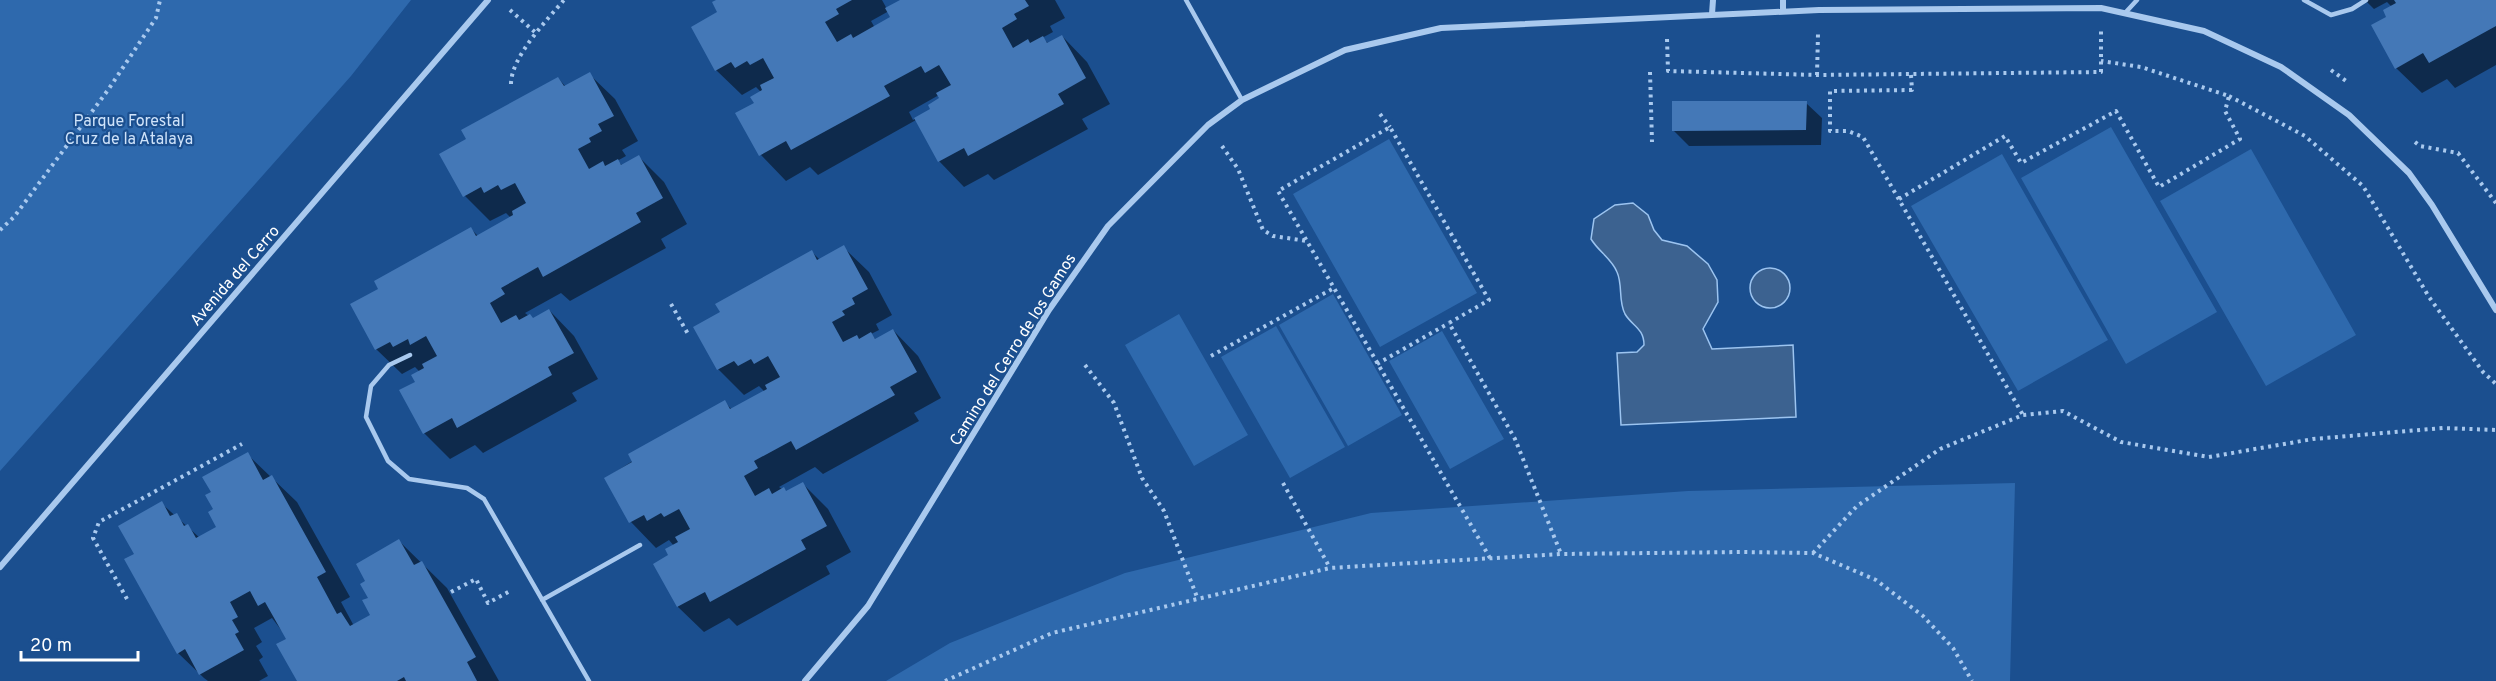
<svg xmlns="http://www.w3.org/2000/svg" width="2496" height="681" viewBox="0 0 2496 681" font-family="Overpass,sans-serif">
<rect width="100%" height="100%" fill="#1b4f8f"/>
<path fill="#2e69ad" d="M0 0H411L351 76 0 471Z
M2111 127 2217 312 2126 364 2021 178Z
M1389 139 1477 293 1380 347 1293 194Z
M2251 149 2356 335 2266 386 2160 201Z
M2002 154 2108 340 2018 391 1911 206Z
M1333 294 1402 415 1348 446 1279 325Z
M1179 314 1248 435 1194 466 1125 345Z
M1276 326 1345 447 1290 478 1221 357Z
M1442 331 1504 439 1450 469 1389 361Z
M2015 483 2010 681H886L950 643 1125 573 1371 513 1688 491Z"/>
<path fill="#3c6290" stroke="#9cc4f0" stroke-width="1.5" d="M1633 203 1648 215 1654 230 1662 240 1687 246 1708 264 1717 280 1718 302 1703 329 1712 349 1793 345 1796 417 1621 425 1617 353 1637 352 1644 345C1644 328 1632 326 1625 314 1618 301 1623 285 1617 272 1612 259 1598 251 1591 239L1594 219 1615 205Z
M1750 288a20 20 0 1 1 40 0a20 20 0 1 1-40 0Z"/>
<path fill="#0007" fill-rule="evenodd" d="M720 0H882L887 9 903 0H1055L1065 18 1050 26 1053 32 1042 38 1049 44 1062 36 1087 62 1110 104 1082 119 1088 129 994 180 988 174 964 187 939 161 916 120 818 175 810 167 786 181 761 155 737 114 756 104 761 92 756 87 742 95 716 70ZM889 11 893 18 875 28 871 21ZM939 95 941 99 932 110 913 120 909 112Z
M2365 0H2496V65L2455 88 2447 79 2422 93 2396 68 2388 17 2392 7 2387 2 2374 9Z
M589 74 615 99 638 141 622 150 626 156 617 161 623 166 639 157 664 182 687 224 661 239 666 248 570 301 561 293 525 313 533 319 549 310 574 336 598 379 572 393 577 401 483 453 475 445 450 459 424 433 401 391 417 382 420 372 415 367 402 374 376 349 380 289 471 229 478 236 511 218 506 213 490 221 465 196 468 139 558 78 566 87Z
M1806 103 1822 118 1821 145 1689 146 1673 130Z
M843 247 869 272 892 315 876 324 879 330 871 334 876 340 893 330 918 356 941 398 914 413 919 421 823 474 815 467 779 487 787 492 803 484 828 509 851 552 826 566 830 574 737 626 729 618 704 632 678 607 655 564 670 556 674 546 669 540 656 548 631 522 606 478 725 402 732 410 765 392 759 386 744 395 718 369 695 328 722 313 812 252 820 260Z
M247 454 297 502 350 597 341 602 354 626 372 615 367 582 399 541 447 588 499 681H299L288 639 272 618 254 628 262 642 256 646 263 657 259 660 268 676 259 681H208L204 678 178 653 136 554 161 503 200 538 219 528 213 492Z"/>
<path fill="#4478b7" d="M716 0H852L836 9 839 14 825 22 837 42 851 34 853 38 890 17 885 8 900 0H1025L1029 6 1014 14 1017 19 1002 28 1013 48 1028 39 1030 43 1043 36 1047 43 1062 35 1086 78 1058 94 1064 104 968 156 964 148 938 162 914 118 930 109 928 105 939 98 936 93 951 85 939 65 925 73 921 66 884 86 890 96 791 150 786 141 759 156 735 113 754 103 750 97 762 90 760 85 774 78 763 58 750 65 747 61 735 68 731 62 715 71 691 27 717 12 712 2Z
M2394 0H2496V26L2429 63 2423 53 2395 69 2371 25 2386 17 2383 10 2396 3Z
M590 72 614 116 598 124 602 131 589 138 591 142 578 149 589 169 603 161 605 166 618 159 621 165 639 155 663 198 636 213 641 222 543 277 538 267 501 288 505 294 490 303 501 323 516 315 519 320 530 314 533 318 549 309 574 353 548 367 552 375 457 428 452 418 423 434 399 390 415 382 411 375 424 368 422 364 437 356 426 336 410 345 408 339 393 347 390 342 375 350 350 304 378 289 374 281 471 227 476 236 513 215 512 211 526 203 515 183 501 190 498 185 484 193 481 187 463 197 439 154 466 139 461 130 558 77 564 86Z
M1672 101H1807L1806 130 1672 131Z
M844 245 868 289 852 298 855 304 842 311 845 315 832 322 843 342 857 335 859 339 871 332 875 339 893 329 917 372 890 387 895 395 796 450 791 441 754 461 758 468 744 476 755 496 769 488 772 494 784 487 786 491 803 482 827 526 801 540 806 549 710 602 705 592 677 607 653 564 668 555 665 549 678 542 675 537 690 529 679 509 664 517 661 513 647 521 644 515 629 523 604 478 632 462 628 454 725 400 730 409 767 389 765 385 780 377 768 356 754 364 751 359 738 366 734 361 717 370 693 327 720 312 715 304 812 250 817 260Z
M248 452 263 480 272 475 326 572 317 577 337 614 341 612 350 626 370 615 362 600 368 598 360 584 365 581 356 564 399 539 414 565 422 561 476 657 467 662 477 681H406L404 677 397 681H297L276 644 286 639 265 602 258 606 250 591 230 602 238 617 232 620 239 632 235 634 244 650 199 675 185 649 177 654 124 559 134 554 118 526 162 501 170 516 177 513 184 526 188 524 196 538 216 527 208 512 213 509 205 495 211 492 202 477Z"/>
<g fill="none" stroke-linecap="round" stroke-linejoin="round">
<path stroke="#a9c9ee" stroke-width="4" stroke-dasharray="3 4.5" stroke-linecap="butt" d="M510 10 536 33
M1667 39 1668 71 1817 75 2101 72V31
M2331 70 2349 83
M1650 72 1652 142
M1817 75 1818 34
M1911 75 1912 90 1830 91V131H1848L1863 137 2023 415
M511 84C511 57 547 20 564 0
M2229 96 2305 136 2363 186 2429 297 2483 372 2496 384
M1380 114 1390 127
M2415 142 2420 146 2458 153 2496 203
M1222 146 1238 169 1263 230 1273 236 1307 241
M1899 199 2005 136 2021 163 2116 111 2159 187 2240 139 2225 111 2229 96 2141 67 2101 61
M0 230 14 217 108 90 156 18 160 0
M671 304 688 334
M1211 356 1334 288
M1377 364 1449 323
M1085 365 1114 403 1142 478 1164 511 1197 597
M1283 483 1330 568
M1813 553 1857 506 1940 449 2023 415 2063 411 2121 442 2209 457 2313 439 2443 428 2496 430
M1490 558 1278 191 1390 127 1489 300 1449 323 1515 439 1561 554
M451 592 476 579 488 603 510 591
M127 599 93 538 99 522 242 444
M945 681 1052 633 1330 568 1561 554 1742 552 1813 553 1876 580 1923 616 1953 648 1972 681"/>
<path stroke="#a9c9ee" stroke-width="4.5" d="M1186 0 1242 100
M2304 0 2331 15 2352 9 2366 0
M2126 12 2137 0
M410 355 389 365 371 386 366 417 388 461 409 479 467 488 484 499 589 681
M542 600 640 545"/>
<path stroke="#a9c9ee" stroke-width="6" d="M1783 11V0
M1712 14 1713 0
M0 567 488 0
M805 681 868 606 1049 310 1108 226 1208 125 1242 100 1345 50 1441 28 1819 10 2101 8 2204 31 2281 67 2349 115 2409 173 2432 205 2496 310"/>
</g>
<g text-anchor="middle" stroke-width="4.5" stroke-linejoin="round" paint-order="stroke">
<g font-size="16" fill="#cfe3fa" stroke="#1b4f8f">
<text x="129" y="126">Parque Forestal<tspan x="129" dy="18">Cruz de la Atalaya</tspan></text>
</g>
<g font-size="16" fill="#fff" stroke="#1b4f8f">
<text transform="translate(234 275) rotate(-49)" y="6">Avenida del Cerro</text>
<text transform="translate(1012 349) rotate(-58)" y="6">Camino del Cerro de los Gamos</text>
</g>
</g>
<path d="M21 651v9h117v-9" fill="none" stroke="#ffffff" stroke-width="3"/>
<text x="30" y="651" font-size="18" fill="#ffffff" stroke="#1b4f8f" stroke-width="4.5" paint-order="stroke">20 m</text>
</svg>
